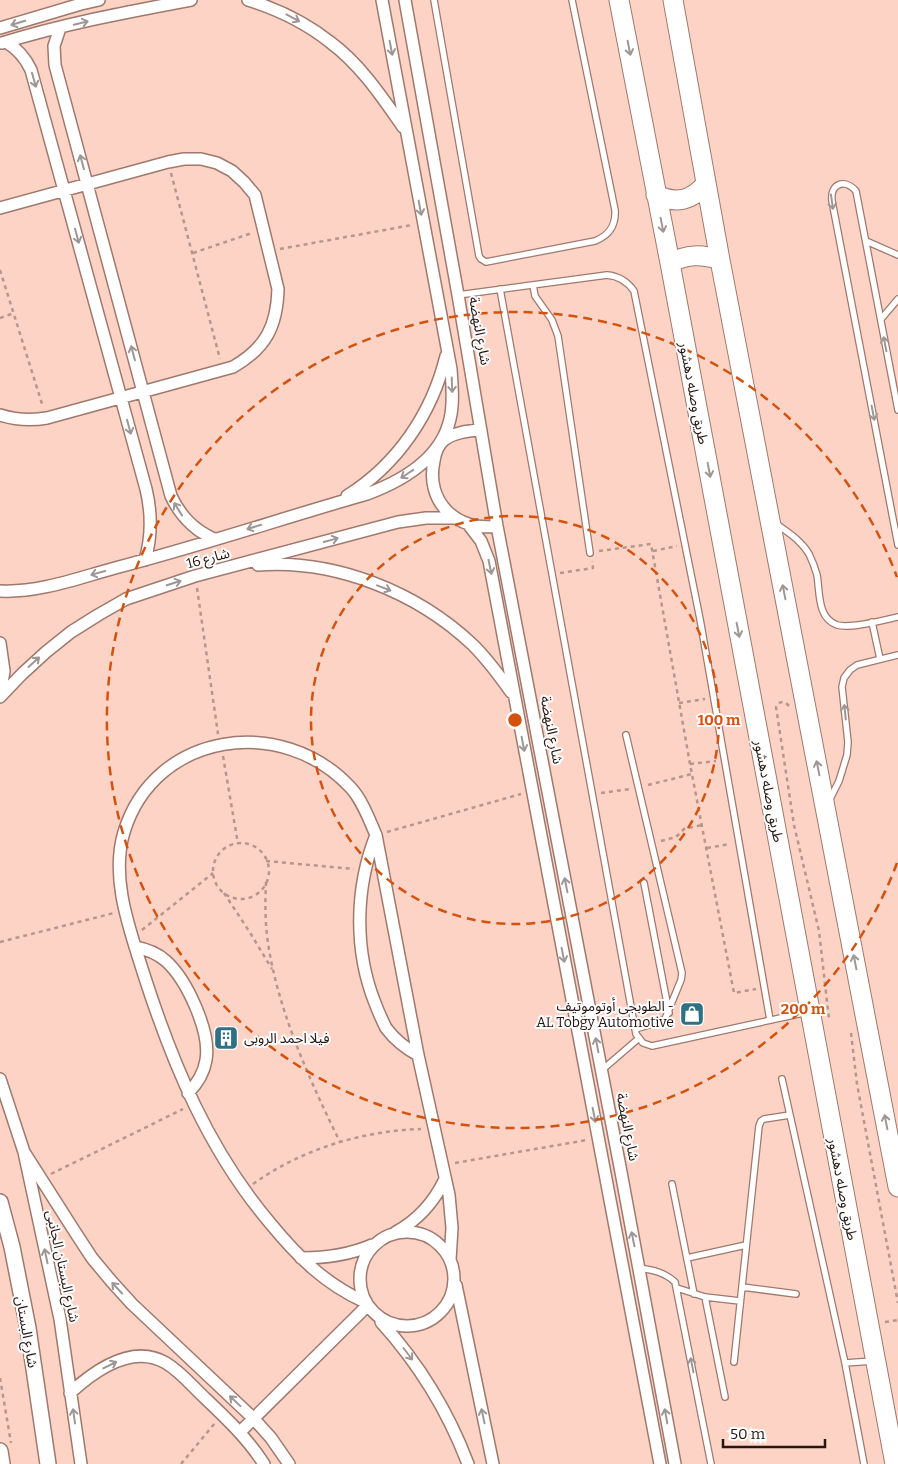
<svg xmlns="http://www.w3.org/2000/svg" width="898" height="1464" viewBox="0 0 898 1464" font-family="Bitter,'Noto Sans Arabic',serif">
<rect width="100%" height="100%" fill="#fdd3c6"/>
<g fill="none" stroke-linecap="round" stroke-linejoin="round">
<defs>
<path id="service" d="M434 0 479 256 481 259 486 262 595 241C610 235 616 225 615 210L572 0
M866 241 898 255
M533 285 535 296 552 320 558 336 590 553
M500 289 636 1034 643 1043 652 1046 808 1012
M458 295 607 275C619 276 627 281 634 291L700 619 770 1020
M881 319 898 299
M898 410 856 191C844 178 830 184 832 201L898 545
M775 523C787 532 801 540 809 554 812 560 815 568 817 575 820 592 817 618 837 625 850 629 884 620 898 617
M872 622 880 659
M626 735 682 973 681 980 665 1019 660 1022 635 1029
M829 801 839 781 847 755 848 742 842 687 844 678 850 670 857 665 898 655
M644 883 669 1013
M602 1070 638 1039
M782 1079 845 1363
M672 1184 694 1294
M687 1258 746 1245
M639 1268C653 1270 664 1272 675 1282L711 1464
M742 1287 796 1294
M677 1288 705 1297 740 1301
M705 1297 725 1397
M734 1362 759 1126 761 1121 764 1119 790 1115
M864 1464 845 1363 873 1361"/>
<path id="minor" d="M248 0C277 9 306 23 330 42 360 64 382 97 403 127
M405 0 458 295 497 526 621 1172 675 1464
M0 28 81 4 99 0
M60 28 54 46 55 65 171 496C181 517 194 530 214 539
M6 42C18 49 25 57 31 70L146 489C152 514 152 536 145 560
M2 43C63 24 127 12 191 0
M0 208 168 162 184 159H201L217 163 232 171 244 182 255 195 278 289C277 326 266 348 233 367L47 418C30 421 16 420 0 415
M481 430C469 431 454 432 444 440 438 445 435 454 434 461 425 502 457 532 497 526
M347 496C398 464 432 413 446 356
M468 524 481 541 489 561 660 1464
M258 565C335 559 417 592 473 645 487 659 499 675 511 692
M0 591C39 593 78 578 115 568 200 546 283 518 367 494 402 481 441 459 450 419 454 403 452 385 451 369L382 0
M0 643 4 671 0 694
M0 697 22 674 46 652 71 632 98 615 126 599 195 576 398 522 426 518H455
M376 835C355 888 354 950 375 1003 378 1011 382 1020 386 1028 395 1040 405 1048 418 1055
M135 947C146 949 157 953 166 961 187 980 211 1032 206 1060 204 1073 197 1084 188 1093
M0 1079 24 1152 60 1319 81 1464
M24 1152 75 1232 92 1258 112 1282 132 1304 253 1418 271 1438 289 1464
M360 1279a47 47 0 1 1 94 0a47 47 0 1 1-94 0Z
M396 1232C418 1220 434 1202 445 1179
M301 1258C326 1258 349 1255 372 1245
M456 1285 493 1464
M365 1302C325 1284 298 1257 270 1223 209 1151 173 1065 144 975 130 930 110 879 124 832 155 731 283 714 351 788 362 800 369 819 376 835L418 1055 449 1195 452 1228 450 1260
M381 1322C419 1364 448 1411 468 1464
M70 1393C94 1371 132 1343 166 1363 181 1372 193 1387 206 1399 227 1419 248 1439 264 1464
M240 1432 367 1306"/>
<path id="tertiary" d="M0 1202 12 1247 28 1328 48 1464
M0 1451 2 1464"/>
<path id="primary" d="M619 0 670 263 895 1464
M673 0 720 260 898 1187
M656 195C677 204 691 201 706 184
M670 263C687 254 702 254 720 260"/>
</defs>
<use href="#service" stroke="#9f796d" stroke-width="8"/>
<use href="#minor" stroke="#9f796d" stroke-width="14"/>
<use href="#tertiary" stroke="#9f796d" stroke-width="18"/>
<use href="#primary" stroke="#9f796d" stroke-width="21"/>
<path stroke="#b7968c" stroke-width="2.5" stroke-dasharray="4 4" stroke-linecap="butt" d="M171 173 220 359
M280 249 412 225
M193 253 252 233
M0 270 43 407
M0 318 14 313
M599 551 651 544 690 764 734 993 756 989
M653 551 677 546
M560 573 593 568 592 561
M197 588 218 734
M679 703 705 699
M789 706 785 702C780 702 778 703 776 707L794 825 819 931 829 1019
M223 756 238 844
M690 764 716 761
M648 785 692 774
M601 793 630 789
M387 832 521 794
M661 841 676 837 684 829 702 825
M213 871a28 28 0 1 1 56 0a28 28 0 1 1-56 0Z
M707 848 730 844
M266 861 354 869
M266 882C265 903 265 923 268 943 278 1011 310 1081 340 1142
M224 893 249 931 272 969
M142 930 213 873
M0 942 114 913
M851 1033 857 1084 898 1303
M455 1163 587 1140
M51 1174 183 1109
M253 1184C302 1149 362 1131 421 1129
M885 1322 898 1320
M0 1378 11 1443
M181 1464 215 1423"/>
<use href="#service" stroke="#fff" stroke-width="5.5"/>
<use href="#minor" stroke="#fff" stroke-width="11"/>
<use href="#tertiary" stroke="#fff" stroke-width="15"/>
<use href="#primary" stroke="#fff" stroke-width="19"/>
</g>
<defs><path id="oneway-shaft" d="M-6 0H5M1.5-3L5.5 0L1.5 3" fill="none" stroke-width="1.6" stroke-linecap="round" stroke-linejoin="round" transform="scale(1.25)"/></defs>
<g stroke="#9d9694">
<use href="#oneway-shaft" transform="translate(293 18) rotate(28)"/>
<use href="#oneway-shaft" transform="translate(18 23) rotate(163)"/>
<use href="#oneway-shaft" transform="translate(81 23) rotate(-14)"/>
<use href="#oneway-shaft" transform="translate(391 48) rotate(79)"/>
<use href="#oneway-shaft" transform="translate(629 48) rotate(79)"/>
<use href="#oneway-shaft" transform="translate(34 80) rotate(74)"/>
<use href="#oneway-shaft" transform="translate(82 162) rotate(-105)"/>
<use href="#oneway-shaft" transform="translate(832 202) rotate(82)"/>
<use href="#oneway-shaft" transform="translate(420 208) rotate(80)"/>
<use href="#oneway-shaft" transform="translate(662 225) rotate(79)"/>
<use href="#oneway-shaft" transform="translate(77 236) rotate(75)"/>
<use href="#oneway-shaft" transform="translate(885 344) rotate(-101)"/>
<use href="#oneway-shaft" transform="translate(133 353) rotate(-105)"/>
<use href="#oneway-shaft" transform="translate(452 385) rotate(88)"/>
<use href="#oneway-shaft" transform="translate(873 413) rotate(79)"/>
<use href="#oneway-shaft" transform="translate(129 427) rotate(75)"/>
<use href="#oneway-shaft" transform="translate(709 470) rotate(79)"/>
<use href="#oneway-shaft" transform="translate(407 474) rotate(146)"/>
<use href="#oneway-shaft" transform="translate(178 509) rotate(-122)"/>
<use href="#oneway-shaft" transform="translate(254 527) rotate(163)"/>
<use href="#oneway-shaft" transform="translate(331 540) rotate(-15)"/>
<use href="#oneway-shaft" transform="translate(490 567) rotate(78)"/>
<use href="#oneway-shaft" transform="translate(98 573) rotate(165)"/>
<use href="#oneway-shaft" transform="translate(174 583) rotate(-18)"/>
<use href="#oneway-shaft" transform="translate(384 588) rotate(21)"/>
<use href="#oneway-shaft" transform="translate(784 592) rotate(-101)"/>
<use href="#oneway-shaft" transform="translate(738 630) rotate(79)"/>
<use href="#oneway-shaft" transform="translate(34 662) rotate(-42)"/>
<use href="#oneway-shaft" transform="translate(845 712) rotate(-96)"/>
<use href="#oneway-shaft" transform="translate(523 744) rotate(79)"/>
<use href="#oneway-shaft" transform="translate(818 768) rotate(-101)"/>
<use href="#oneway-shaft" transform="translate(566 885) rotate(-101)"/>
<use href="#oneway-shaft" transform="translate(563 955) rotate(79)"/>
<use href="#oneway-shaft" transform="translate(855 962) rotate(-101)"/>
<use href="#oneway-shaft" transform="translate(597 1045) rotate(-101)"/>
<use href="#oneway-shaft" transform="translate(594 1115) rotate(79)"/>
<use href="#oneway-shaft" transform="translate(886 1122) rotate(-101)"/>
<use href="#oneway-shaft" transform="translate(633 1239) rotate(-101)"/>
<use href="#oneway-shaft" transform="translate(46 1256) rotate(-102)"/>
<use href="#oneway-shaft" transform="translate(117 1288) rotate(-133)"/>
<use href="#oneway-shaft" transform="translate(408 1354) rotate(53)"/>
<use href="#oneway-shaft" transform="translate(110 1365) rotate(-26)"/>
<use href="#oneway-shaft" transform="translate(692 1365) rotate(-101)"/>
<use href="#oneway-shaft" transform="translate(235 1401) rotate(-137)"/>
<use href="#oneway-shaft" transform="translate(74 1416) rotate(-98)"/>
<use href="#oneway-shaft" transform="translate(483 1416) rotate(-102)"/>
<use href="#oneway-shaft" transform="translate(666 1416) rotate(-100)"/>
</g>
<g fill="none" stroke="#d4520d" stroke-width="2.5" stroke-dasharray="9 6">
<circle cx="515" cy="720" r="204"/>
<path d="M897 863A408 408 0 1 1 897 577"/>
</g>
<defs>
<symbol id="shop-square" viewBox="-11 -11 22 22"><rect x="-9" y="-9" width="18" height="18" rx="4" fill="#2f7183" stroke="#fefefe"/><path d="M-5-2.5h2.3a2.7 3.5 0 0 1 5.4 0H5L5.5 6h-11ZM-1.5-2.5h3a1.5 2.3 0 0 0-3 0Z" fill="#fff"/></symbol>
<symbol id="building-square" viewBox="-11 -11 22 22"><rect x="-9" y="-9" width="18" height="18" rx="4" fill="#2f7183" stroke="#fefefe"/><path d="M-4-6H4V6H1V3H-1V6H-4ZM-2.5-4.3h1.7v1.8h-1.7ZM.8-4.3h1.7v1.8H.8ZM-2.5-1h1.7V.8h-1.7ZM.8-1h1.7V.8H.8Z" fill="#fff"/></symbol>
</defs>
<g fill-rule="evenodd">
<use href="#shop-square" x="678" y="1000" width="28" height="28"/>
<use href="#building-square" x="212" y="1024" width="28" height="28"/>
</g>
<g text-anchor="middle" stroke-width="4" stroke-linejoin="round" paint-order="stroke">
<g font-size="14" fill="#251612" stroke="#fefefe">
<text transform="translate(480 331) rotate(80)" y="5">شارع النهضة</text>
<text transform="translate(694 393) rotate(79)" y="5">طريق وصله دهشور</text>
<text transform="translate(208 558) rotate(-15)" y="5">شارع 16</text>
<text transform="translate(552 730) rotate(79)" y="5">شارع النهضة</text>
<text transform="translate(769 791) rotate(79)" y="5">طريق وصله دهشور</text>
<text transform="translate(628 1127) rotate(79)" y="5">شارع النهضة</text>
<text transform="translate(843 1189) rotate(79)" y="5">طريق وصله دهشور</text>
<text transform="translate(63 1266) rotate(78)" y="5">شارع البستان الجانبى</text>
<text transform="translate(27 1332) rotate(80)" y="5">شارع البستان</text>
</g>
<g font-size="14" fill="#251612" stroke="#fefefe" text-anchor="end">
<text x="674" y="1011">الطوبجى أوتوموتيف -<tspan x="674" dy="16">AL Tobgy Automotive</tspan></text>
<text x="244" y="1043" text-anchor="start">فيلا احمد الروبى</text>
</g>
</g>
<circle cx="515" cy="720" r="8" fill="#d4520d" stroke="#fefefe" stroke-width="2.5"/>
<g font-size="15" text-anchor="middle" font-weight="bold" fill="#d4520d" stroke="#fefefe" stroke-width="4" stroke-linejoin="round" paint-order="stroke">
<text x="719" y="725">100 m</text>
<text x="803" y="1014">200 m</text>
</g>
<path d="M723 1439v8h102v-8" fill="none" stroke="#251612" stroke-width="2.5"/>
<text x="730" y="1439" font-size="15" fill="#251612" stroke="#fefefe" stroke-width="4" paint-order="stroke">50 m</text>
</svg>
